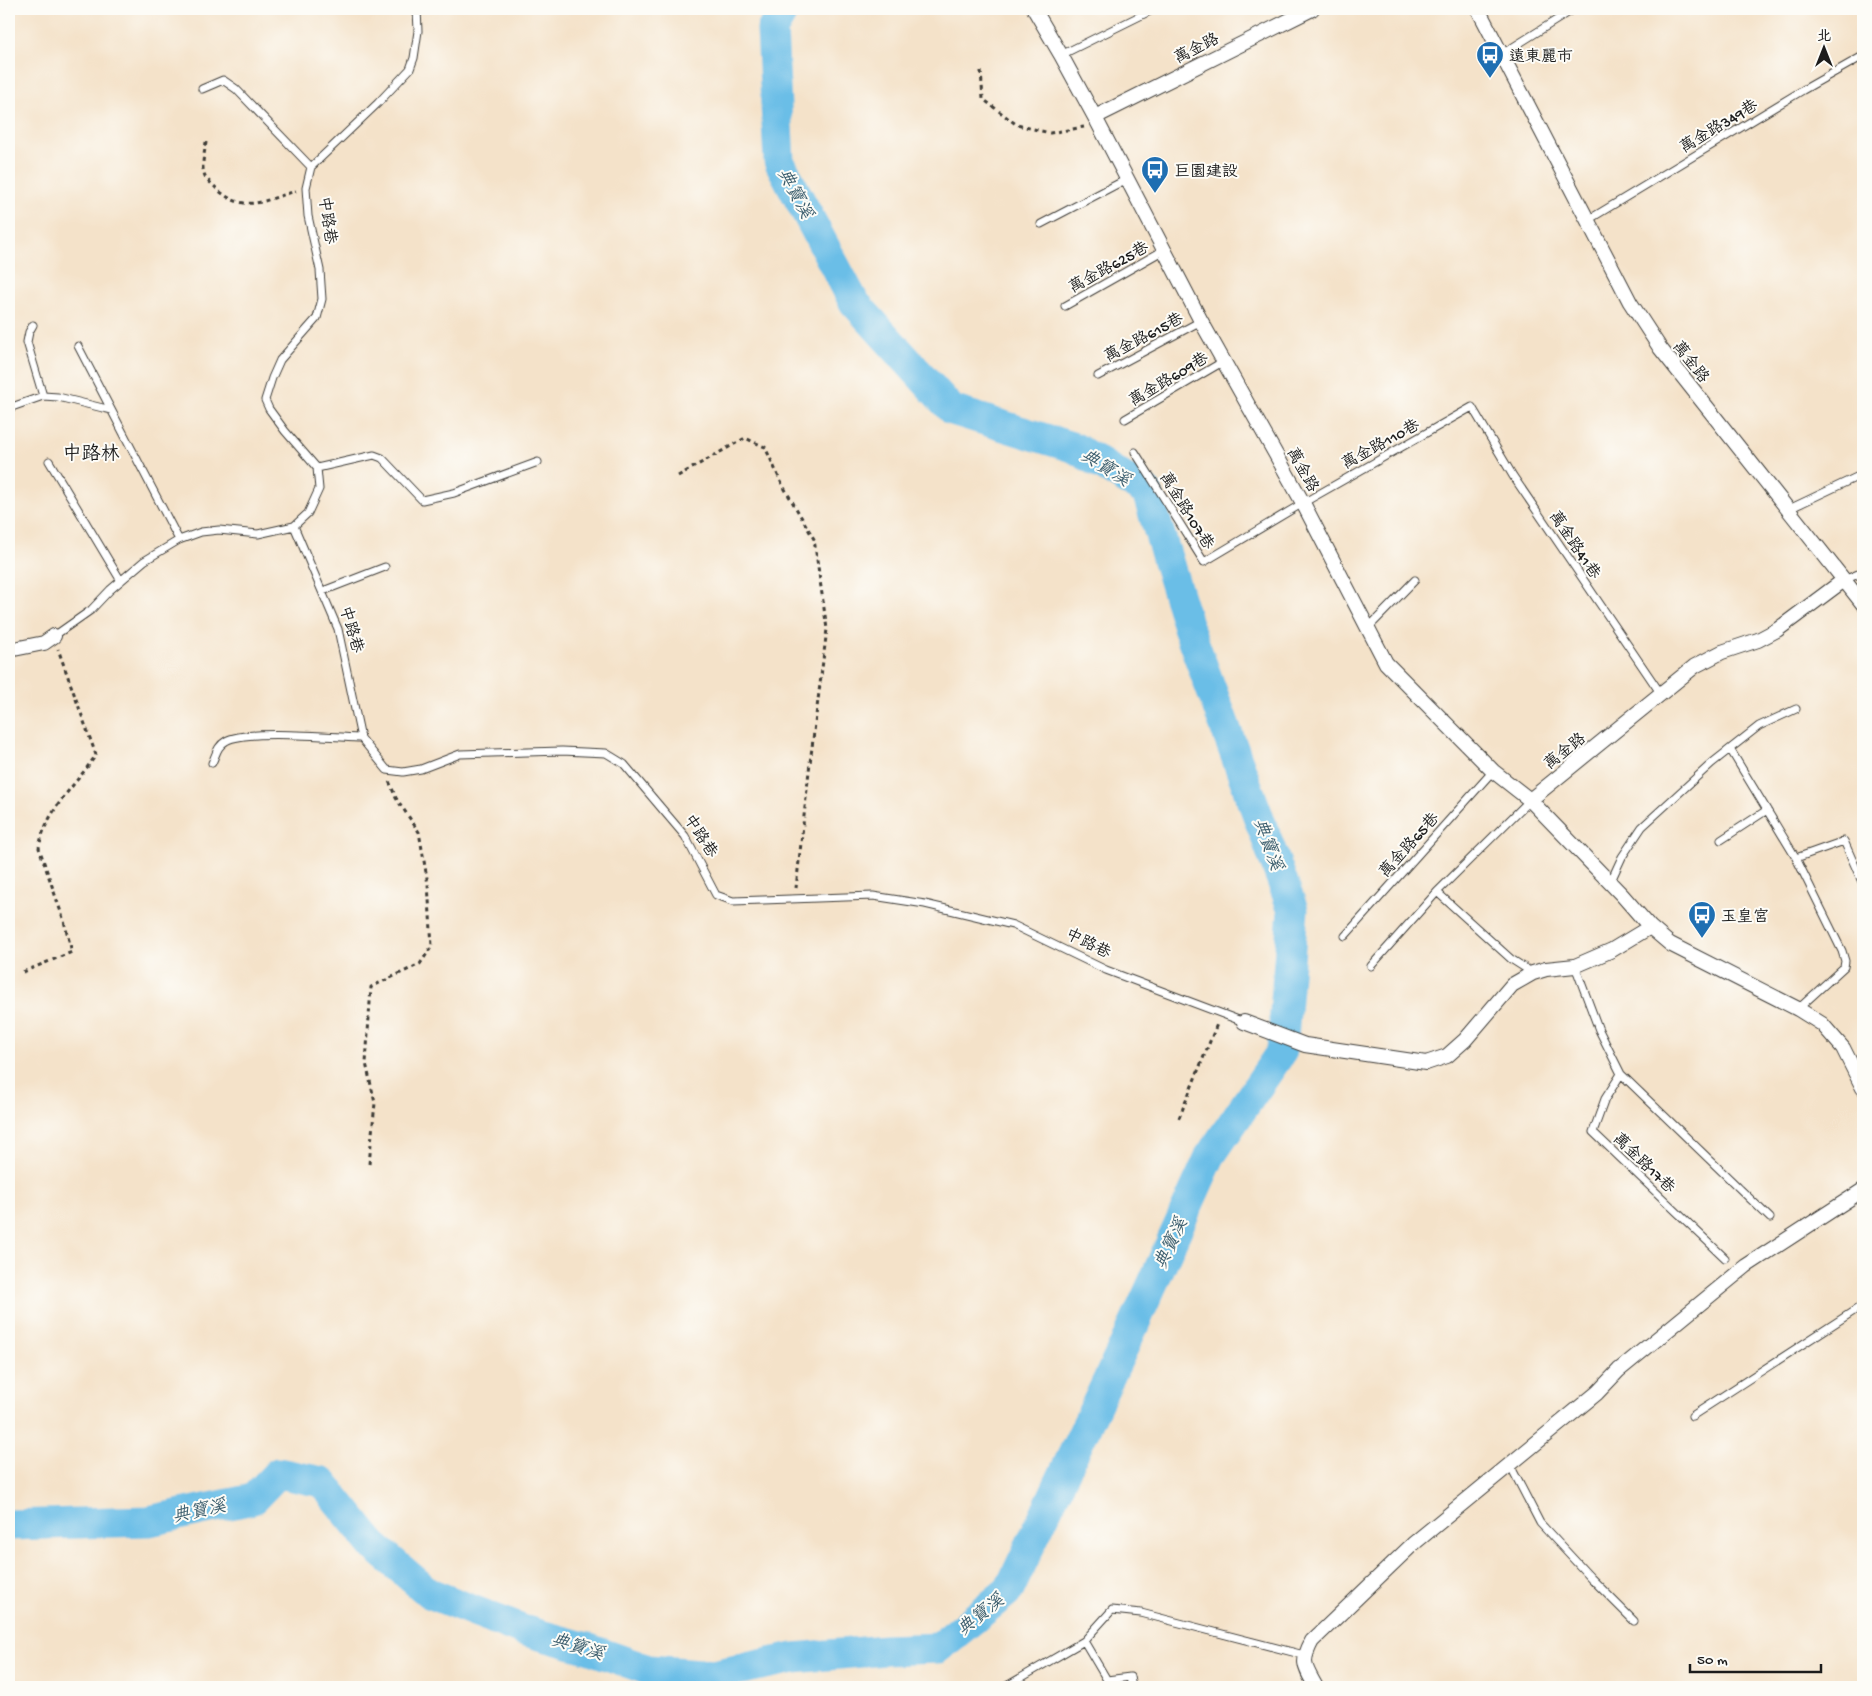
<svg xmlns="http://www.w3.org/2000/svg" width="1872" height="1696" viewBox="0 0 1872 1696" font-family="'Gochi Hand','LXGW WenKai TC',sans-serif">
<rect width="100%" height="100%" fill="#fdfcf7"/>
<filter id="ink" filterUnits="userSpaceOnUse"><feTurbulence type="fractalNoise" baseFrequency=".02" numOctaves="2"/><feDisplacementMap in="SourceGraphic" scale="10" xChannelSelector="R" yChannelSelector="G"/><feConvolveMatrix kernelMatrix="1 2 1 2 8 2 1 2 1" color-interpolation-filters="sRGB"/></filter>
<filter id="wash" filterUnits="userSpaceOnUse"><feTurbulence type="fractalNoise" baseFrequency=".0096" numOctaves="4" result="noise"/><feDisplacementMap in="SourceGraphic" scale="20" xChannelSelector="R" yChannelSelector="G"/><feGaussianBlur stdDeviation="1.12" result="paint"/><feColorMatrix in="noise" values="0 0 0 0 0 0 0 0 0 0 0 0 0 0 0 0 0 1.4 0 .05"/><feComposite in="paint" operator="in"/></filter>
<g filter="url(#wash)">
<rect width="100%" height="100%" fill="#f4e2c9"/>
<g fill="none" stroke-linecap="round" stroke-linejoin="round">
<path stroke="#6abee7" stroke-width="31" d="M9 1525 149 1521 253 1499 278 1473 322 1482 373 1545 429 1593 522 1630 587 1648 649 1670 713 1675 794 1658 885 1650 938 1648 1009 1590 1133 1327 1210 1156 1282 1051 1293 910 1188 627 1147 492 1075 448 952 410 854 302 779 161 772 30 784 9"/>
</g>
</g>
<g filter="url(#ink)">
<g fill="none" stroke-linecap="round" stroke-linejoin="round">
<defs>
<path id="lane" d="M1502 54 1574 9
M1061 55 1154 9
M202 89 223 80 236 89 311 167
M1588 220 1803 90 1863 56
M1041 224 1127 179
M1065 306 1164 250
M33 325 29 332 27 342 43 396
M78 346 179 540
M1098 376 1201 321
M9 408 43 396 58 397 111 410
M1125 419 1224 361
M1135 452 1204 562 1303 503 1472 407 1513 476 1661 694
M49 461 121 581
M317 468 374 455 382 458 422 500 454 493 538 462
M1787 510 1863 474
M294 526 338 629 361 738 387 770 403 772 421 769 460 754 562 751 606 753 624 764 685 836 716 895 733 901 873 896 925 904 1013 925 1106 970 1244 1022
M1844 580 1863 572
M323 591 385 567
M1367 629 1415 580
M54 636 91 610 110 590 144 561 179 540 201 532 219 530 258 534 294 526 308 513 319 489 317 468 285 431 269 409 265 400 272 378 280 360 317 318 322 299 320 270 308 216 306 188 311 167 378 103 410 69 414 58 418 31 417 9
M1730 749 1796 858 1842 951 1845 961 1844 967 1798 1009
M212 763C216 755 217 746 226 741 245 729 334 737 361 738
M1721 840 1767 810
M1796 858 1844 841 1863 884
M1610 883 1622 857 1642 827 1712 763 1759 726 1796 709
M1437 892 1511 959 1533 973
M1345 936 1493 771
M1371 966 1437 892 1530 800
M1575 966 1599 1030 1621 1074 1605 1099 1593 1132 1725 1258
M1621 1074 1770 1218
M1692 1416 1863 1305
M1510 1465 1540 1523 1591 1578 1634 1621
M1084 1641 1107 1680 1130 1677 1132 1687
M1005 1687 1084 1641 1112 1610 1141 1613 1304 1655"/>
<path id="street" d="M1034 9 1061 55 1098 123 1201 321 1303 503 1386 663 1493 771 1530 800 1622 895 1650 927 1670 944 1798 1009 1822 1024 1843 1048 1863 1088
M1478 9 1630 302 1660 348 1863 604
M1095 117 1312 9
M9 650 44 643 54 636
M1530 800 1695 666 1722 652 1758 640 1777 630 1844 580
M1244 1022 1305 1045 1426 1063 1447 1056 1465 1040 1512 985 1533 973 1546 969 1575 966 1612 950 1650 927
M1316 1687C1305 1667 1300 1663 1312 1641L1413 1544 1597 1393 1619 1370 1746 1266 1863 1190"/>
</defs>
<use href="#lane" stroke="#3c3a36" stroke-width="9"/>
<use href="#street" stroke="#3c3a36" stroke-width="16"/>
<path stroke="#3c3a36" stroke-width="3" stroke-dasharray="4 4" stroke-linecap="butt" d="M981 71 983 99 1017 125 1050 133 1084 127
M206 142C205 151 201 165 204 173 205 179 212 184 216 188 244 215 264 200 296 191
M678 476 745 438 765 447 782 484 814 539 827 629 809 771 796 888
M23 972 72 952 64 921 39 848C45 811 76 785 96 755L58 649
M1179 1118 1217 1024
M369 1164 375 1103 366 1063 371 987 420 964 432 946 428 884 419 832 396 798 389 781"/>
<use href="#lane" stroke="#fff" stroke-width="7"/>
<use href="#street" stroke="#fff" stroke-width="14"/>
</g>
</g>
<defs>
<symbol id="bus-pin" viewBox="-11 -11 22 30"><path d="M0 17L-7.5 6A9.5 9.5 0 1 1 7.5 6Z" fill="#1f6fb2" stroke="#fdfcf7"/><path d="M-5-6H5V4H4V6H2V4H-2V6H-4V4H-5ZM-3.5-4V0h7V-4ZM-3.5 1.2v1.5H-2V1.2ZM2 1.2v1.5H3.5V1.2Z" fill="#fff"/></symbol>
</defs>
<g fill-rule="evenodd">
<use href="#bus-pin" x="1474" y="39" width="32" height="43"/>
<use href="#bus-pin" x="1139" y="154" width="32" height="43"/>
<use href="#bus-pin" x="1686" y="899" width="32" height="43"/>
</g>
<g text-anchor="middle" stroke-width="4" stroke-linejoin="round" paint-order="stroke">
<g font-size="16" fill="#1c1c1c" stroke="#fdfcf7">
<text transform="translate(1196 47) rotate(-27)" y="6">萬金路</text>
<text transform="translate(1718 125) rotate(-31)" y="6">萬金路349巷</text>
<text transform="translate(329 220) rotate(82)" y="6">中路巷</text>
<text transform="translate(1108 266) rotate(-29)" y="6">萬金路625巷</text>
<text transform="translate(1143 336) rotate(-28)" y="6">萬金路615巷</text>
<text transform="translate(1692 361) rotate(52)" y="6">萬金路</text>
<text transform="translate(1168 378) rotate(-31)" y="6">萬金路609巷</text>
<text transform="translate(1380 443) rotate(-29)" y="6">萬金路110巷</text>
<text transform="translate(1304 469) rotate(61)" y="6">萬金路</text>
<text transform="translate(1188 510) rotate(58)" y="6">萬金路107巷</text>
<text transform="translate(1576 544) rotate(56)" y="6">萬金路41巷</text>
<text transform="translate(353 629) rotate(74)" y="6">中路巷</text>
<text transform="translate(1564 750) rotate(-39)" y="6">萬金路</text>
<text transform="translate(702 835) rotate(57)" y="6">中路巷</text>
<text transform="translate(1408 844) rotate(-48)" y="6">萬金路65巷</text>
<text transform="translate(1089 942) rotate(26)" y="6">中路巷</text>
<text transform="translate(1645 1162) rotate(44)" y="6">萬金路17巷</text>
</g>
<g font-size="16" fill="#1c1c1c" stroke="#fdfcf7" text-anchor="start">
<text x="1509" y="61">遠東麗市</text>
<text x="1174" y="176">巨園建設</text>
<text x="1721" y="921">玉皇宮</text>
</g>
<g font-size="18" font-style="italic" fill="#3b5d6d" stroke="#fdfcf7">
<text transform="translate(796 193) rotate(62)" y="6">典寶溪</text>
<text transform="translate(1106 467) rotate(32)" y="6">典寶溪</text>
<text transform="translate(1269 844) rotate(70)" y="6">典寶溪</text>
<text transform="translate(1170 1243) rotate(-65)" y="6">典寶溪</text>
<text transform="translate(199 1510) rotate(-12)" y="6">典寶溪</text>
<text transform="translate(980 1614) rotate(-39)" y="6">典寶溪</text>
<text transform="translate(578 1646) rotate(17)" y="6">典寶溪</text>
</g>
<g font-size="19" fill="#1c1c1c" stroke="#fdfcf7">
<text x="91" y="459">中路林</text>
</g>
</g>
<rect width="1872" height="1696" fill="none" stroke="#fdfcf7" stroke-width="30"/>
<g transform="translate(1824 48)" stroke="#fdfcf7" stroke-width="4" paint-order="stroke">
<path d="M0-4L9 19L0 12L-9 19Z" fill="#1c1c1c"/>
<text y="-8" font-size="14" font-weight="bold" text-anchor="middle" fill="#1c1c1c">北</text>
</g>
<path d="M1690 1664v8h131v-8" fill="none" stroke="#1c1c1c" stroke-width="2.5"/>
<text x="1697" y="1664" font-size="15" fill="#1c1c1c" stroke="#fdfcf7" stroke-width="4" paint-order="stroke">50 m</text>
</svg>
